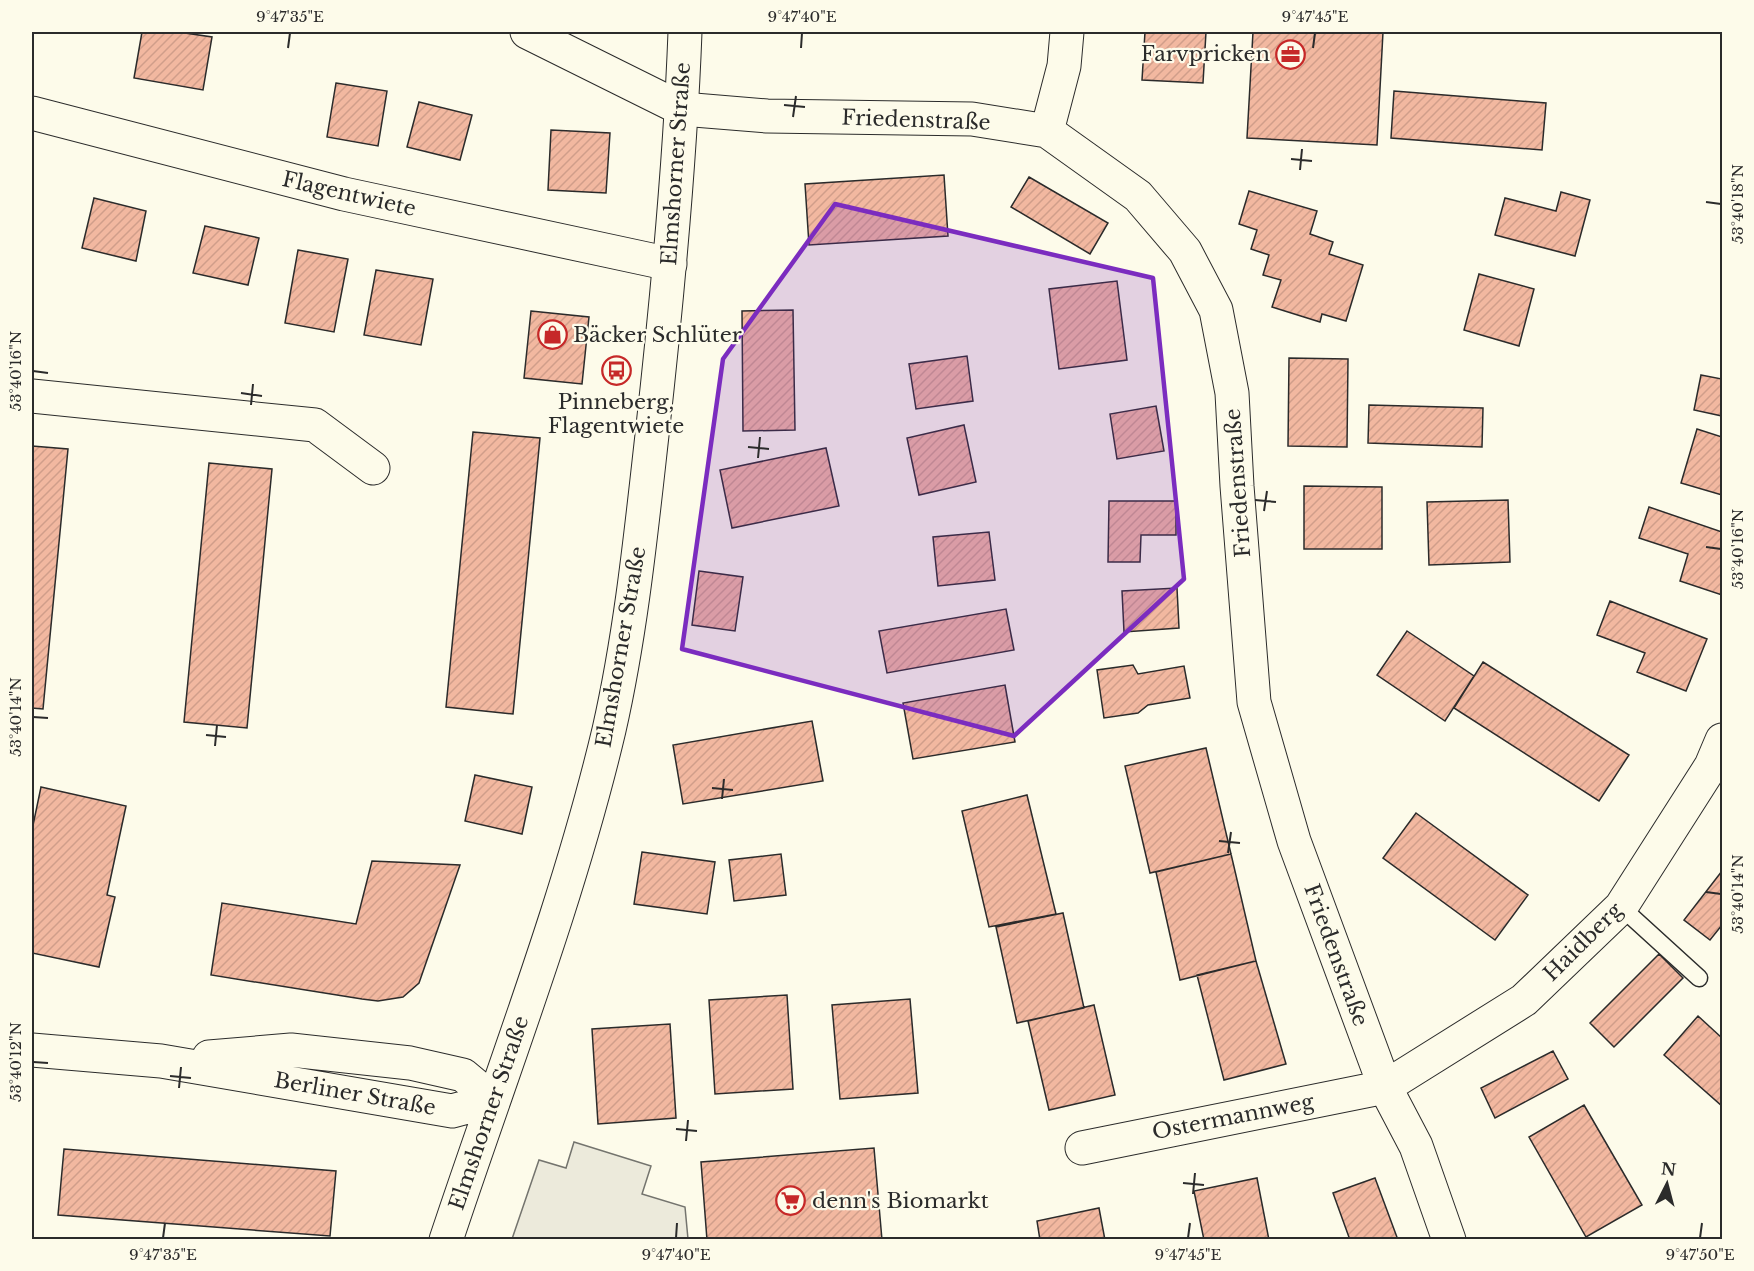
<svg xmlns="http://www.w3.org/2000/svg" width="1754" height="1271" viewBox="0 0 1754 1271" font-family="'Libre Baskerville',serif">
<defs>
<pattern id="building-hatch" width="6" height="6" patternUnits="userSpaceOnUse" patternTransform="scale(1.5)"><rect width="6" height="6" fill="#f2b8a0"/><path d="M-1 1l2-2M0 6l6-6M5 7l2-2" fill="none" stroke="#d09e8a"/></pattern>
</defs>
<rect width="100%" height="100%" fill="#fdfbea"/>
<path fill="#eceadb" stroke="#74746e" stroke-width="1.5" d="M574 1142 651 1166 642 1194 685 1207 688 1239H512L539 1160 566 1168Z"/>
<path fill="url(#building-hatch)" stroke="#2b2b2b" stroke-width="1.5" d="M142 32H178L212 37 203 90 134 78Z
M1145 32H1206L1203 83 1142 80Z
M1253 32H1383L1377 145 1247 138Z
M336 83 387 91 378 146 327 137Z
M1394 91 1546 103 1542 150 1391 138Z
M419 102 472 115 460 160 407 147Z
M551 130 610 133 606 193 548 190Z
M944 175 948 236 809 245 805 184Z
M1029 177 1108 223 1090 254 1011 207Z
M1249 191 1317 211 1310 234 1333 242 1329 254 1363 265 1346 321 1322 314 1320 322 1272 307 1281 280 1263 275 1269 255 1251 249 1257 230 1239 224Z
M1561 192 1590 200 1575 256 1495 235 1505 198 1556 211Z
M94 198 146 211 136 261 82 248Z
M205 226 259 238 248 285 193 273Z
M298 250 348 259 334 332 285 323Z
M376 270 433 279 421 345 364 335Z
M1479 274 1534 289 1519 346 1464 330Z
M1117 281 1127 360 1059 369 1049 289Z
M793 310 795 430 743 431 742 311Z
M531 311 589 317 582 384 524 378Z
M967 356 973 401 916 409 909 364Z
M1289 358 1348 359 1347 447 1288 446Z
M1701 375 1722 379V416L1694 410Z
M1369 405 1483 408 1482 447 1368 443Z
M1156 406 1164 451 1117 459 1110 414Z
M964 425 976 482 919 495 907 438Z
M1697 429 1722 437V495L1681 483Z
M473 432 540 438 513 714 446 707Z
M32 446 68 449 43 709 32 708Z
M826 448 839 506 732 528 720 470Z
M209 463 272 469 247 728 184 722Z
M1304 486 1382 487V549H1304Z
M1508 500 1510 562 1429 565 1427 502Z
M1109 501H1176V535H1141L1140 562H1108Z
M1649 507 1722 532V595L1680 581 1688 554 1639 538Z
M989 532 995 580 938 586 933 537Z
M699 571 743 577 735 631 692 625Z
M1177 588 1179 628 1124 632 1122 591Z
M1610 601 1707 639 1686 691 1637 672 1645 653 1597 635Z
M1006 609 1014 650 887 673 879 631Z
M1407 631 1474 676 1445 721 1377 675Z
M1483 662 1629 755 1599 801 1454 708Z
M1133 665 1138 674 1184 666 1190 698 1148 705 1138 713 1104 718 1097 670Z
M1005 685 1015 742 913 759 903 703Z
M812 721 823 781 683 804 673 745Z
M1206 748 1231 854 1150 873 1125 766Z
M475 775 532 787 522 834 465 821Z
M41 787 126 806 107 895 115 897 99 967 32 953V830Z
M1027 795 1056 914 989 927 962 811Z
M1416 813 1528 895 1495 940 1383 858Z
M642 852 715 862 707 914 634 904Z
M781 854 786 895 734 901 729 860Z
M1231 854 1256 961 1180 980 1156 872Z
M372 861 460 865 419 983 403 997 378 1001 362 999 211 975 222 903 356 924Z
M1722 871V925L1710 940 1684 920Z
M1063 913 1084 1008 1017 1023 996 927Z
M1659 954 1683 978 1614 1047 1590 1023Z
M1256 961 1286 1064 1224 1080 1197 975Z
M787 995 793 1089 715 1094 709 1000Z
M910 999 918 1093 840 1099 832 1005Z
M1094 1005 1115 1095 1049 1110 1028 1021Z
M1698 1016 1722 1038V1106L1664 1055Z
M670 1024 676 1118 598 1124 592 1029Z
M1553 1051 1568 1079 1495 1118 1481 1088Z
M1584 1105 1642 1205 1586 1237 1529 1137Z
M874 1148 882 1240H707L701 1162Z
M64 1149 336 1171 330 1236 58 1215Z
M1257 1178 1269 1240H1204L1194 1191Z
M1375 1178 1398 1240H1350L1333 1193Z
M1099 1208 1105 1240H1040L1037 1221Z"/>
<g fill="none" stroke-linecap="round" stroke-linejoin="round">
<defs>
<path id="service" d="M1621 907 1699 978"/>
<path id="minor" d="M527 32 682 109 767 116 972 119 1047 131 1138 196 1185 251 1216 310 1232 393 1237 486 1254 702 1294 841 1385 1087 1416 1146 1449 1240
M32 113 344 194 670 264
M1047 131 1064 66 1067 32
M32 396 315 425 373 468
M1082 1148 1385 1087 1524 1000 1621 907 1711 766 1722 740"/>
<path id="secondary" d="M32 1050 161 1061 452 1111 493 1100
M209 1057 291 1050 410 1063 463 1075 493 1100
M446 1240C502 1071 568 903 609 730 631 633 641 533 652 435 667 301 680 166 685 32"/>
</defs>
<use href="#service" stroke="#2b2b2b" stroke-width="19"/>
<use href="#minor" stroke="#2b2b2b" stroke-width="35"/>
<use href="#secondary" stroke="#2b2b2b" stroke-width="35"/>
<use href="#service" stroke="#fdfbea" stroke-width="16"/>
<use href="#minor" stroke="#fdfbea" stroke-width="33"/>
<use href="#secondary" stroke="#fdfbea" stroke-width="33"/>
</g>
<path fill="#7b2cbf" fill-opacity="0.2" stroke="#7b2cbf" stroke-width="4.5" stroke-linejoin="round" d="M835 204 1153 278 1184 579 1014 736 682 649 723 359Z"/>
<path fill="none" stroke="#2b2b2b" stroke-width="2" d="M288 48 290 33M801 48 802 33M1313 48 1315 33M784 105 805 107M793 117 796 96M1291 159 1312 161M1300 170 1302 149M1706 202 1721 204M33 371 48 373M241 393 262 396M251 405 253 384M748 447 769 449M758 458 760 437M1255 500 1276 502M1264 511 1267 491M1706 547 1721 549M33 717 48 718M206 735 226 737M215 746 217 725M712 788 733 790M722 799 724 779M1219 841 1240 843M1228 853 1231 832M1706 892 1721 894M33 1062 48 1063M170 1076 191 1078M179 1088 181 1067M676 1129 697 1131M686 1141 688 1120M1183 1183 1204 1185M1193 1194 1195 1173M163 1238 165 1223M676 1238 677 1223M1188 1238 1190 1223M1700 1238 1702 1223"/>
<defs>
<symbol id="office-ring" viewBox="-11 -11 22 22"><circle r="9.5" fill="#fdfbea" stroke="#c62828" stroke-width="1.5"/><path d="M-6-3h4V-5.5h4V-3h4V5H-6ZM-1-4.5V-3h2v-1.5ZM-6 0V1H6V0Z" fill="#c62828"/></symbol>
<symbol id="shop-ring" viewBox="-11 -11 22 22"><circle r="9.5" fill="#fdfbea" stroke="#c62828" stroke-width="1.5"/><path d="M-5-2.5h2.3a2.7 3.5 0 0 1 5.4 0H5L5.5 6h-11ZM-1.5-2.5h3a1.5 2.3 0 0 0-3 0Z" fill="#c62828"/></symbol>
<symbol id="bus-ring" viewBox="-11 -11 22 22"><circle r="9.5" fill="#fdfbea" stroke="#c62828" stroke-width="1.5"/><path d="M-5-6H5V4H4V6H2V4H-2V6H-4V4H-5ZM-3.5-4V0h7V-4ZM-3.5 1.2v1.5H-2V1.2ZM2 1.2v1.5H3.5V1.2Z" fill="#c62828"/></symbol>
<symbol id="supermarket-ring" viewBox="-11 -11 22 22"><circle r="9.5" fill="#fdfbea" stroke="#c62828" stroke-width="1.5"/><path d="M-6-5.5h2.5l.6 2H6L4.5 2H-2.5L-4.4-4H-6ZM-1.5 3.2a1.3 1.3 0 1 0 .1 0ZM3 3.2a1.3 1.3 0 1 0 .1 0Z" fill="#c62828"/></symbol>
</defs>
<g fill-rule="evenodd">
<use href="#office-ring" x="1274" y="38" width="33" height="33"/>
<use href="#shop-ring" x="536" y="318" width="33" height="33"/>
<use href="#bus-ring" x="600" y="354" width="33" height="33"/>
<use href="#supermarket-ring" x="774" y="1184" width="33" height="33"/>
</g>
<g text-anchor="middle" stroke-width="4.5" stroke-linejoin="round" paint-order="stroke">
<g font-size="21" fill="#2b2b2b" stroke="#fdfbea" text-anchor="start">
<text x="1270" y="61" text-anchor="end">Farvpricken</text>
<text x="573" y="342">Bäcker Schlüter</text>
<text x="616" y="409" text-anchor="middle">Pinneberg,<tspan x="616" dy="24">Flagentwiete</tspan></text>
<text x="812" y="1208">denn's Biomarkt</text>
</g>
<g font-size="21" fill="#2b2b2b" stroke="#fdfbea">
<text transform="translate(916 120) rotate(2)" y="7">Friedenstraße</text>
<text transform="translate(676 164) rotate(-86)" y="7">Elmshorner Straße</text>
<text transform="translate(349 194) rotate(13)" y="7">Flagentwiete</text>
<text transform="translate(1238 483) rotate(-94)" y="7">Friedenstraße</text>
<text transform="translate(621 647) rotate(-80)" y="7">Elmshorner Straße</text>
<text transform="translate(1583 942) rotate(-45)" y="7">Haidberg</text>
<text transform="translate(1336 955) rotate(70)" y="7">Friedenstraße</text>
<text transform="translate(355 1094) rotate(10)" y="7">Berliner Straße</text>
<text transform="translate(489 1113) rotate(-71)" y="7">Elmshorner Straße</text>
<text transform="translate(1233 1117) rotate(-11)" y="7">Ostermannweg</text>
</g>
</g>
<rect width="1754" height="1271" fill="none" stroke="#fdfbea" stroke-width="66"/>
<g transform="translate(1667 1184) rotate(6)" stroke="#fdfbea" stroke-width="4.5" paint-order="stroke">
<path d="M0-4.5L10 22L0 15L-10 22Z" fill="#2b2b2b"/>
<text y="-9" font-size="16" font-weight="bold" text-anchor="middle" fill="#2b2b2b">N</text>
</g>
<rect x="33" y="33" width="1688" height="1205" fill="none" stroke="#2b2b2b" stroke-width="2"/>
<g font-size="15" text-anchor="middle" fill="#2b2b2b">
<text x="290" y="22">9°47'35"E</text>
<text x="802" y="22">9°47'40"E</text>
<text x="1315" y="22">9°47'45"E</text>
<text transform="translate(1738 204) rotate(-90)" y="5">53°40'18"N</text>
<text transform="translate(16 371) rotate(-90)" y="5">53°40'16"N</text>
<text transform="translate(1738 549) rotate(-90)" y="5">53°40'16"N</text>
<text transform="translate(16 717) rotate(-90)" y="5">53°40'14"N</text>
<text transform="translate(1738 894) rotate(-90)" y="5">53°40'14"N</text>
<text transform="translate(16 1062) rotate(-90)" y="5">53°40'12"N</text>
<text x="163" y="1260">9°47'35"E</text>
<text x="676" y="1260">9°47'40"E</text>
<text x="1188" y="1260">9°47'45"E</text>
<text x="1700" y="1260">9°47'50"E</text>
</g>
</svg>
